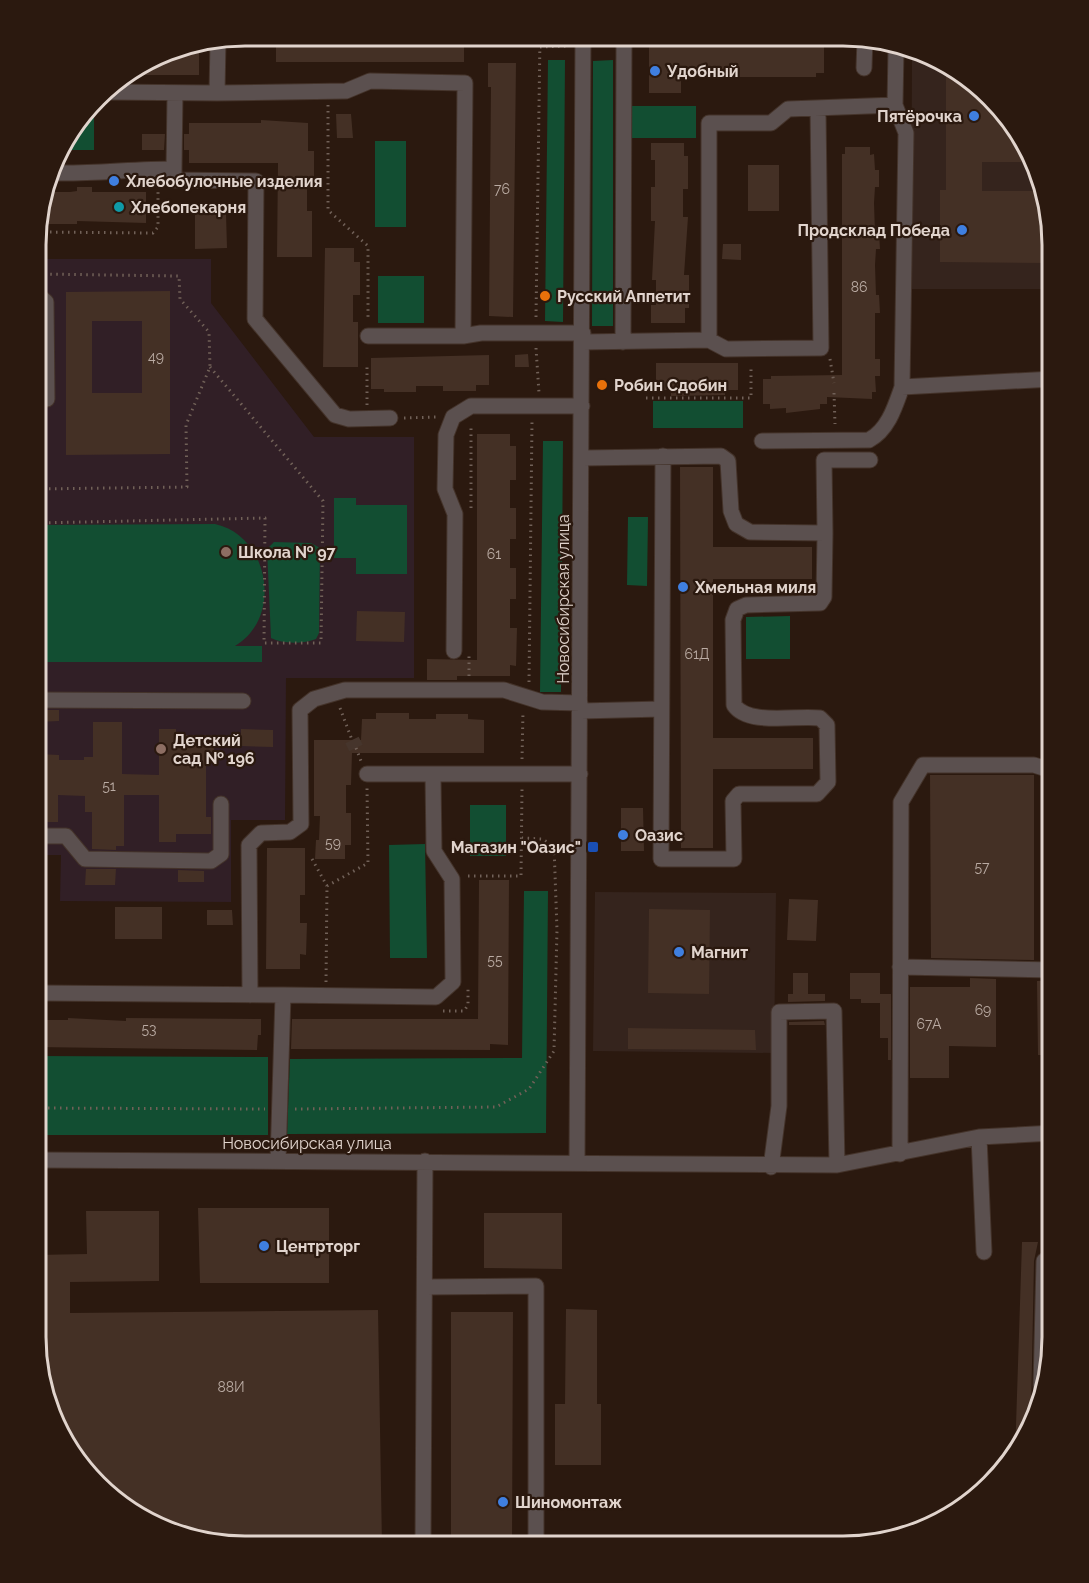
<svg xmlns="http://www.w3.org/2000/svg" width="1089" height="1583" viewBox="0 0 1089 1583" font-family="Raleway,sans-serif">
<rect width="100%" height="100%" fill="#2b190f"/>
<path fill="#35241d" d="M912 55 971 79 1032 153 1053 245V289H911Z
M595 892 776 893 774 1053 593 1051Z"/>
<path fill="#311f26" d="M38 259H211V303L314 437H414V678H286L285 820H231V902L60 901 61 855H37Z"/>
<path fill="#124e32" d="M548 60H565L563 322 545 321Z
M613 60V326H592L593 61Z
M631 106H696V138H631Z
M86 114H94V150H61L64 141Z
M375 141H406V227H375Z
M378 276H424V323H378Z
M653 401H743V428H653Z
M543 441H563L561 692H540Z
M334 498H356V505H407V574H356V558H334Z
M628 517H648L647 586 627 585Z
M215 524C270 536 283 618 235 646H262V662H37V525Z
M274 542 311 543 320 548 319 633 316 639C304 644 282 644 271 638L267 549Z
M790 616V659H746V617Z
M470 805H506V856H470Z
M425 844 427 958H390L389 845Z
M524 891H548L546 1133 287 1134 290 1059 522 1058Z
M36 1056 268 1057V1135H36Z"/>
<path fill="#443025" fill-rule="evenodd" d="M276 36 464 37V62H276Z
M649 38H680V42H717V39H808V42H824V73H816V77H681V93H649Z
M199 44V75H130L178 47Z
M488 63H516L513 317 489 316 491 87H488Z
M946 69 971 79 1032 153 1034 162H982V191H1040L1045 211V263L940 262V190H946Z
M336 114H351L353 138H337Z
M261 120 308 123V151H314V184H307V211H312V257H277L278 163H189V150H184V134H189V123H261Z
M142 134H165L164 150H142Z
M651 143H684V156H688V189H683V217H688L684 275H689V308H685V323H651V305H656V280H652L655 221H651V187H655V160H651Z
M845 147H870V155L874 154 875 170H879V187H875L874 203 875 233H879L880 249H876L875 265 876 295H879L880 313H875V359H880V376H875L876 392H872V399L827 397V404H820V409L786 413V408L770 409V404H763V379H771V376L842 375V154H845Z
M748 165H779V211H748Z
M77 187H92V192H146V223L77 221V224H45V221H38L46 192H70L77 191Z
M195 214H226L227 248 195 249Z
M723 244H741V260L722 259Z
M325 248H354V262H360V295H353V322H358V367H323Z
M170 291V454L66 455V292ZM92 321H142V393H92Z
M528 354 529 367H515V355Z
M489 355V385H476V391H443V386H416V392H384V389H371V358Z
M656 363H738V390H725V395L671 396V390H656Z
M477 434H510V446H516V480H510V508H516V539H510V568H516V599H510V628H517L516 666 510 665V676H457V680H427V659L477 660Z
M680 467H713V547H812V579H713V738H813V769H713V848H681Z
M357 611 405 612 404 642 356 641Z
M37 710H59V721L37 722Z
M376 713H409V719H436V714H468V719L484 720V753H352L351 785H346V813H351V845H345V859H315L316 840H319L320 816H314V740H361L362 719H376Z
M93 722H122V774L159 775V729H176V735H214V752H206V817H211V834H176V842H159V795H124V846H116V850L92 849V812H85V796L58 795V822H37V754L59 755V760H84V757H93Z
M241 729 273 730V747L241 746Z
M930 775H1034V960L931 958Z
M621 808H643L644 851H621Z
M267 848H305V895H300V923H307L306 955 300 954V969H266Z
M86 869H116L115 885H85Z
M178 870 204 871V882H178Z
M479 880H509L508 1045 490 1044V1050L291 1049 292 1019H478Z
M789 899 818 900 816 941 787 940Z
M115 907H162V939H115Z
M649 909 710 910 709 994 648 993Z
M207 910H232L233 925H207Z
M793 973H808V994H825V1001L788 1002V994H793Z
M850 973H880V994H891V1060H888V1038H880V1003H861V999H850Z
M970 978 996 979V1047L949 1046V1078H910V987H970Z
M1053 980V1055H1038L1037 981Z
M68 1018 126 1021V1018L261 1019V1035H258L257 1050 36 1047 37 1020H68Z
M824 1021 825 1025H789V1022Z
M628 1028 755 1030 756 1050 628 1049Z
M198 1208H329V1283H200Z
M86 1211H159V1281L70 1282V1313L378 1310 382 1546 219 1545 118 1504 57 1430 36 1337V1255L87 1254Z
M484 1213H562V1269L484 1268Z
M1022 1242H1038L1034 1261 1031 1413 1015 1456Z
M566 1309 597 1310V1404H601V1465H555V1404H565Z
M451 1312H513L512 1546H451Z"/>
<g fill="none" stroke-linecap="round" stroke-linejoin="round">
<path stroke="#46352c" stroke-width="15" stroke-dasharray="15 8" stroke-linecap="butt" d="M352 740 356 748"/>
<defs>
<path id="minor" d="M620 37 624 45 623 342
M864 68 865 38
M104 92 217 93 218 41
M217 93 346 91 370 81 465 83 463 336 481 333H583
M174 169V180L256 181 255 319 335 415 349 419 390 418
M53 173C94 174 133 169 174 169L175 93
M38 295 46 302 47 399
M368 336H463
M709 340 726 349 821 348 818 109
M583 342 709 340V123H771L788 109 895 105 896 48
M902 387 1053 379
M762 441 869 440C888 430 895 407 902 387L906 133 895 105
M663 456 661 859H734L733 801 739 794H817L828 782 827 725 820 718C796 715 748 726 734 705L733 620 737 609 746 605 820 603 824 597 825 533
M582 458 721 456 728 461 731 511 736 524 750 532 825 533 824 460H870
M454 651 455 514 445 489 446 435 453 417 471 406H582
M37 700 243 701
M581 711 661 709
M367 774H580
M37 836H66L85 859 211 861 221 854V804
M900 967 1053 970
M37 993 283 995 278 1161
M250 995 249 845 261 833 290 832 301 824 300 710 314 699 345 690H504L542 702 580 703
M283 995 436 997 453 982 452 879 434 851 433 775
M979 1137 984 1252
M900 1154 901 802 923 765H1034L1053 771
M36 1160 837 1165 979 1137 1053 1133
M577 1162 583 37
M771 1167 779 1106V1012L834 1011 837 1165
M425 1287 536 1286V1545
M1041 1386 1044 1261
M423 1546 425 1161"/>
</defs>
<use href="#minor" stroke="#44332a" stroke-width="17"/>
<path stroke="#716158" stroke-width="3" stroke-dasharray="1.5 4.5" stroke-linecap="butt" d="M540 47 568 46
M328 105V210L368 246V321
M38 232 153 233 158 227V185
M536 317 540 37
M536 348 539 393
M830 359 834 383
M834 393 835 424
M646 398H751V365
M367 405V367
M404 418 436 417
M37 489 187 487 186 425 210 367 209 332 180 299 179 276 38 274
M471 508V424
M37 523 265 518 264 643H321L323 501 210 367
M469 676V655
M529 682 532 421
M340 708 352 740
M356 748 361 761
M522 759 523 711
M312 859 327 886
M468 876H521L522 789
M326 982 327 886 368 863 367 787
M443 1011H464L468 1005V988
M36 1108 265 1109
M295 1109 496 1107 529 1089 554 1051 557 930 554 846 542 839 522 838"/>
<use href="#minor" stroke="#5b504f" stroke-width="15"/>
</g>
<g fill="#3f7fe0" stroke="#2b190f" stroke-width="2">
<circle cx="655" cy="71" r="6"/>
<circle cx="974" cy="116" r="6"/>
<circle cx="114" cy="181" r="6"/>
<circle cx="962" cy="230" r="6"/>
<circle cx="683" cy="587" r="6"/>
<circle cx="623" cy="835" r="6"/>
<circle cx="679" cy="952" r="6"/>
<circle cx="264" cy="1246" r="6"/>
<circle cx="503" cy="1502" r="6"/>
</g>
<circle fill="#0f9aa8" stroke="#2b190f" stroke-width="2" cx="119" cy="207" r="6"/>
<g fill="#e8710a" stroke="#2b190f" stroke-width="2">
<circle cx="545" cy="296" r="6"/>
<circle cx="602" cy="385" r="6"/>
</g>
<g fill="#8d6e63" stroke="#2b190f" stroke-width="2">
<circle cx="226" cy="552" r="6"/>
<circle cx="161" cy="749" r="6"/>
</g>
<rect fill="#1a4fb4" stroke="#2b190f" stroke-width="2" x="587" y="841" width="12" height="12" rx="3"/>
<g text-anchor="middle" stroke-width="4.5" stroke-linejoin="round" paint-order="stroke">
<g font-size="14" fill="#baaba3">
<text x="502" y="194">76</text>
<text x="859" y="292">86</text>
<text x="156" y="362">49</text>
<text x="494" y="559">61</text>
<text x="697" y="659">61Д</text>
<text x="109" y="791">51</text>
<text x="333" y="848">59</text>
<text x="982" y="872">57</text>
<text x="495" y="965">55</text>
<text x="983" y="1015">69</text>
<text x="929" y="1029">67А</text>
<text x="149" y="1034">53</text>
<text x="231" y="1392">88И</text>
</g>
<g font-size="16" font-weight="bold" fill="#e1d4cd" stroke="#2b190f" text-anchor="start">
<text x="667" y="77">Удобный</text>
<text x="962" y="122" text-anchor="end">Пятёрочка</text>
<text x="126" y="187">Хлебобулочные изделия</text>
<text x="131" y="213">Хлебопекарня</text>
<text x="950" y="236" text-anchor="end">Продсклад Победа</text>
<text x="557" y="302">Русский Аппетит</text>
<text x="614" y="391">Робин Сдобин</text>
<text x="238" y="558">Школа № 97</text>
<text x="695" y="593">Хмельная миля</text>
<text x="173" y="746">Детский<tspan x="173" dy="18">сад № 196</tspan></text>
<text x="635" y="841">Оазис</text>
<text x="581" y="853" text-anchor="end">Магазин "Оазис"</text>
<text x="691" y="958">Магнит</text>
<text x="276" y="1252">Центрторг</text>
<text x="515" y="1508">Шиномонтаж</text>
</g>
<g font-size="16" fill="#e1d4cd" stroke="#2b190f">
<text transform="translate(563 599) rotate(-90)" y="6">Новосибирская улица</text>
<text x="307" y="1149">Новосибирская улица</text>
</g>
</g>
<path d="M0 0H1089V1583H0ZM245 46H843A199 199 0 0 1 1042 245V1337A199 199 0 0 1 843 1536H245A199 199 0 0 1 46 1337V245A199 199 0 0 1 245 46Z" fill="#2b190f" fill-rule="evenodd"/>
<path fill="none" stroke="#e1d4cd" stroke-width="3" d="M245 46H843A199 199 0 0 1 1042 245V1337A199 199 0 0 1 843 1536H245A199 199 0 0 1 46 1337V245A199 199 0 0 1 245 46Z"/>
</svg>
